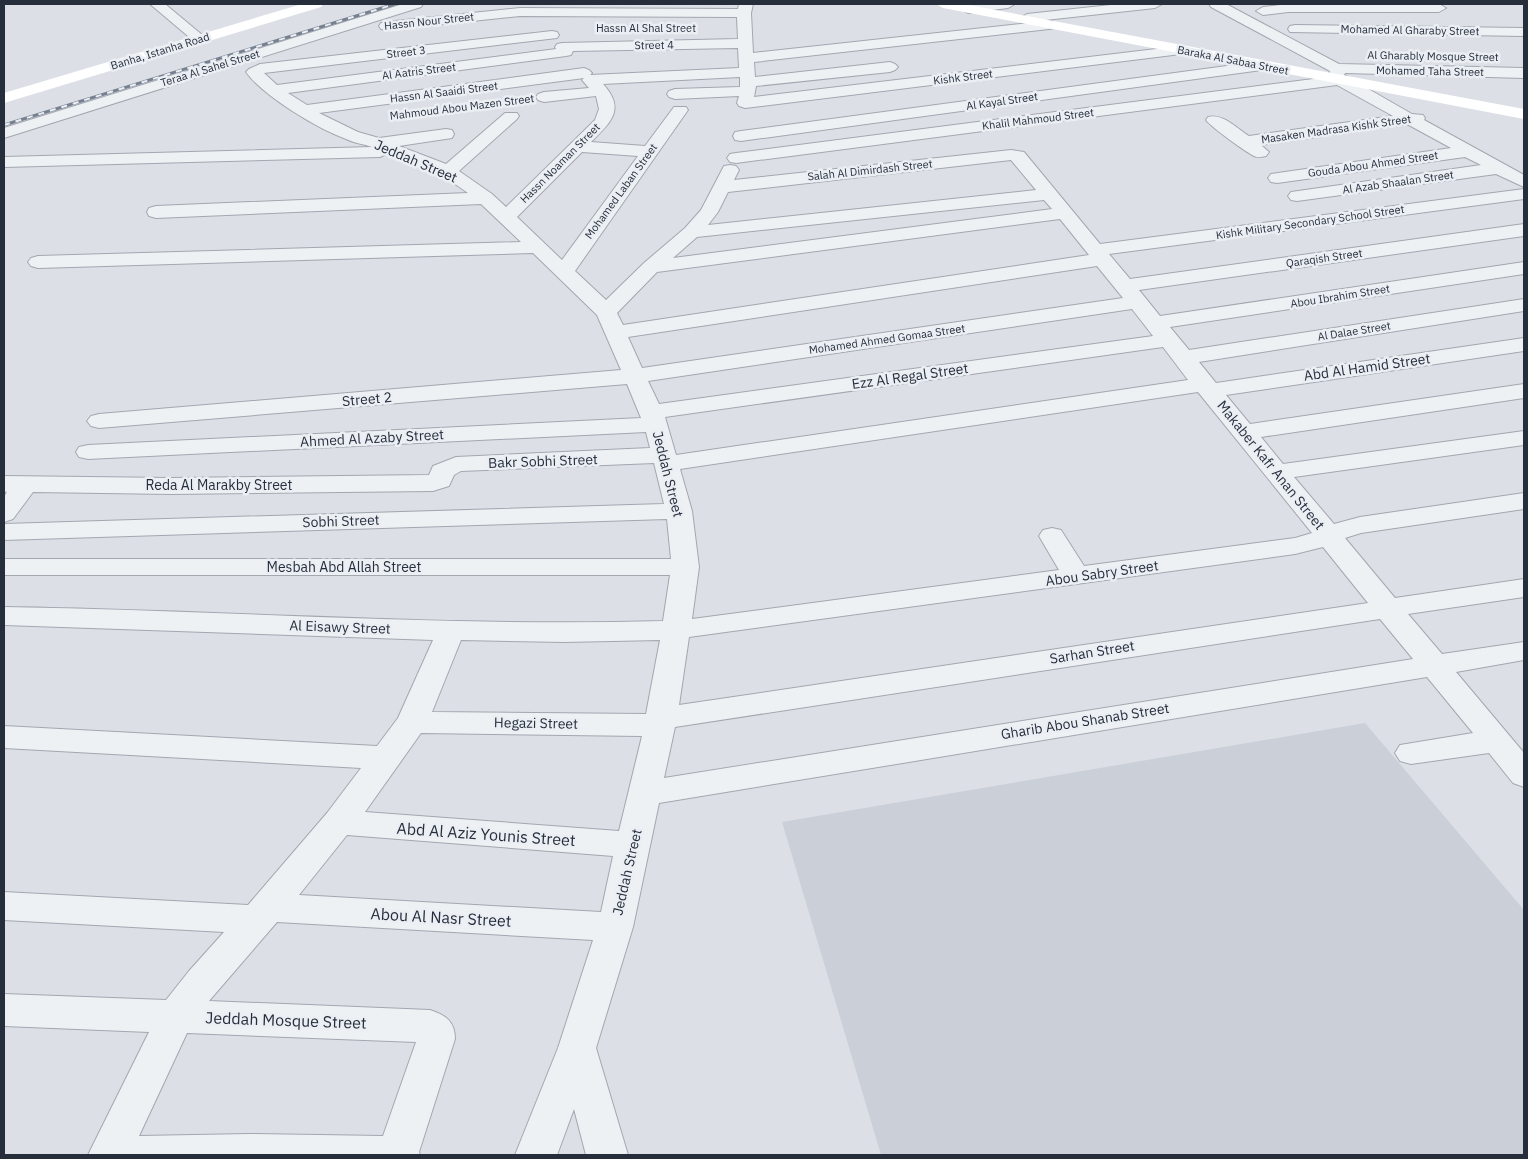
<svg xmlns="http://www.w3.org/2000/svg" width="1528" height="1159" viewBox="0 0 1528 1159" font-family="'IBM Plex Sans',sans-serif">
<rect width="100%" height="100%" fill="#dce0e6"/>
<path fill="#cacfd8" d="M1365 723 1524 910V1155H881L782 822Z"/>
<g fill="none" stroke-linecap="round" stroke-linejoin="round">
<defs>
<path id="street" d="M150 4H165L207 39 205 42H195Z
M403 4H423L421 7 4 138V128Z
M739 4H753L751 13 753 53 1049 21 1054 22 1056 25 1054 28 1049 29 754 62 755 77 890 62 895 64 898 67 895 70 890 72 756 86 754 97 1181 46 1186 47 1188 50 1186 53 1181 54 745 108 739 106 737 103 739 96 675 99 669 97 667 94 669 91 675 89 740 87V77L603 84C626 109 611 122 591 142L645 146 674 107H686L688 110 575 271 606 300 644 263 685 228 701 210 724 166 730 165 736 166 739 170 734 180 1011 150 1024 152 1100 244 1524 189V199L1109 254 1130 279 1524 224V236L1139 290 1160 316 1524 262V274L1170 327 1189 350 1524 299V311L1199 362 1216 383 1524 338V351L1226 395 1250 424 1524 384V398L1261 437 1283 464 1524 431V445L1294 477 1334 524 1360 517 1524 493V509L1361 533 1345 538 1395 598 1524 579V597L1408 614 1442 654 1524 642V660L1456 672 1524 753V787L1513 783 1489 753 1411 764 1400 761 1395 753 1400 745 1473 733 1427 677 659 803 633 927 596 1048 628 1155H586L574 1109 557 1155H515L558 1048 593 940 277 922 209 1001 430 1010C445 1015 455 1021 455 1039L419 1152 420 1155H88L149 1032 4 1026V994L166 1000 189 971 224 932 4 920V892L248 905 327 813 361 768 4 748V726L377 746 398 718 433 640 4 625V607C224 610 443 627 663 621L670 575H4V559H671L667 519 4 540V524L664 504 654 463 461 471 454 475 449 486 433 491 171 494 33 492 13 519 4 522V497L7 492 4 491V476L171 478 429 475 433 466 456 457 650 448 646 432 88 459 79 457 76 452 79 447 88 445 641 418 627 384 99 428 91 426 87 421 91 416 99 414 621 370 597 315 533 253 38 268 31 266 28 262 31 258 38 256 521 242 481 204 156 218 149 216 147 212 149 208 156 206 468 193 442 175 388 153 380 157 4 167V157L372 147C364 144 354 143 346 139 318 129 263 96 246 72L249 69 260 64 552 31 557 32 559 35 557 38 264 73 277 85 556 49 555 47 557 44 562 43 738 39 737 17 520 16 386 30 381 29 379 26 381 23 386 22 520 8 738 9ZM738 48 739 68 590 75 592 73 589 70 584 68 307 105 288 93 566 56 571 55 573 51ZM584 78 582 80 589 88 544 92 538 94 536 97 538 100 544 102 596 96 599 109 595 120 506 207 492 194 459 171 517 119 519 116 517 113H505L446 164 399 146 452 138 454 134 452 130 446 129 379 138 358 132 319 113ZM582 152 638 156 562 260 517 217ZM1011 160 1036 190 708 225 718 212 728 192ZM1044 200 1052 209 673 258 697 237ZM1060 219 1089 255 623 325 617 313 657 272ZM1097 266 1123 298 642 368 628 337ZM1132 309 1153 336 659 404 648 381ZM1163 347 1188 380 676 455 665 417ZM1198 392 1312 533 1295 538 1084 566 1061 530 1052 528 1043 530 1039 536 1059 570 692 619 699 567 692 511 680 469ZM1323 547 1368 603 679 705 689 637 1295 554ZM1380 619 1413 659 664 778 675 727ZM461 640 564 642 660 640 646 714 432 712ZM421 733 642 736 619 831 365 812ZM347 835 613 856 601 912 299 895ZM187 1033 416 1042 383 1136 249 1134 139 1136Z
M977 4H1015L1008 8 968 13 961 9 963 6Z
M1120 4H1162L1155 8 1027 22 1020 18 1027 14Z
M1209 4H1226L1339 64 1524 68V78L1345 73 1344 75 1412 114 1423 115 1425 118 1424 120 1524 175V187L1496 174 1297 201 1291 200 1288 196 1291 192 1481 165 1465 157 1277 183 1271 182 1268 178 1271 174 1451 148 1407 124 1261 145 1269 152 1266 156C1262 157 1258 158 1254 156 1246 152 1211 127 1206 120L1208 117C1223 113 1237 129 1249 136L1393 116 1337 85 736 163 730 162 727 158 730 154 736 153 1329 77 1330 71 1211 7Z
M1288 4H1439L1446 8 1439 12H1288L1263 15 1256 11 1263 7Z
M1295 25 1524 28V36L1290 32 1288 29 1290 26Z
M1264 61 1269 63 1272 66 1269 69 741 141 735 140 733 136 735 132 741 131Z"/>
</defs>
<use href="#street" stroke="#a2a7b0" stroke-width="2"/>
<use href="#street" fill="#eef1f4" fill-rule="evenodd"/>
<path fill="#fff" fill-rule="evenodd" d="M302 4H323L321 7 4 103V93Z
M936 4H963L1524 109V119L943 8Z"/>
<defs>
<path id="rail" d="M4 125 395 4"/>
</defs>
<use href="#rail" stroke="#76808f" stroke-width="3"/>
<use href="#rail" stroke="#ebeff4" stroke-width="2" stroke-dasharray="6" stroke-linecap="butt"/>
</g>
<g text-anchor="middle" stroke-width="5" stroke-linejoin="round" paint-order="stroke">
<g font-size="11" fill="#262e3c" stroke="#ebeff4">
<text transform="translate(429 21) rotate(-6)" y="4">Hassn Nour Street</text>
<text x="646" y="32">Hassn Al Shal Street</text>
<text transform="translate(1410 30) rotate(1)" y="4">Mohamed Al Gharaby Street</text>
<text transform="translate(654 45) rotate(-1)" y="4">Street 4</text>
<text transform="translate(160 51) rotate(-17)" y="4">Banha, Istanha Road</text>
<text transform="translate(406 52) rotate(-7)" y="4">Street 3</text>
<text transform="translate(1433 56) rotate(1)" y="4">Al Gharably Mosque Street</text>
<text transform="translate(1233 60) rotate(11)" y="4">Baraka Al Sabaa Street</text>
<text transform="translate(210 68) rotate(-17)" y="4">Teraa Al Sahel Street</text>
<text transform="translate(419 71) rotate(-7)" y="4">Al Aatris Street</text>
<text transform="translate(1430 71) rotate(1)" y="4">Mohamed Taha Street</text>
<text transform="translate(963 77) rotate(-7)" y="4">Kishk Street</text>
<text transform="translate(444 92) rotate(-7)" y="4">Hassn Al Saaidi Street</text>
<text transform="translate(1002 101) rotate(-8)" y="4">Al Kayal Street</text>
<text transform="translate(462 107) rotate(-7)" y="4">Mahmoud Abou Mazen Street</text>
<text transform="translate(1038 119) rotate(-7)" y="4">Khalil Mahmoud Street</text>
<text transform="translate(1336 129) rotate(-8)" y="4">Masaken Madrasa Kishk Street</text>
<text transform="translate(560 163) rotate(-45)" y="4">Hassn Noaman Street</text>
<text transform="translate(1373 164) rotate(-8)" y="4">Gouda Abou Ahmed Street</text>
<text transform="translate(870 170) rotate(-6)" y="4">Salah Al Dimirdash Street</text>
<text transform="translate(1398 182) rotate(-8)" y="4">Al Azab Shaalan Street</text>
<text transform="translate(621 191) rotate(-54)" y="4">Mohamed Laban Street</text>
<text transform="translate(1310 222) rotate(-8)" y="4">Kishk Military Secondary School Street</text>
<text transform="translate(1324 258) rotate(-8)" y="4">Qaraqish Street</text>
<text transform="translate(1340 296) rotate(-9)" y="4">Abou Ibrahim Street</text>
<text transform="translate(1354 331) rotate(-9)" y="4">Al Dalae Street</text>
<text transform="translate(887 339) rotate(-8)" y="4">Mohamed Ahmed Gomaa Street</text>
</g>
<g font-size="14" fill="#262e3c" stroke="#ebeff4">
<text transform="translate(416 161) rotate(23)" y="5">Jeddah Street</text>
<text transform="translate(1367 367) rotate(-8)" y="5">Abd Al Hamid Street</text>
<text transform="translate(910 376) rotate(-8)" y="5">Ezz Al Regal Street</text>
<text transform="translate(367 399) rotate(-5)" y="5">Street 2</text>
<text transform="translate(372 438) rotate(-3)" y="5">Ahmed Al Azaby Street</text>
<text transform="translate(543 461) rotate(-2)" y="5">Bakr Sobhi Street</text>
<text transform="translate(1271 465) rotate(51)" y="5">Makaber Kafr Anan Street</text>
<text transform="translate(668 474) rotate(76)" y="5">Jeddah Street</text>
<text x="219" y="490">Reda Al Marakby Street</text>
<text transform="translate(341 521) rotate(-2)" y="5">Sobhi Street</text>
<text x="344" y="572">Mesbah Abd Allah Street</text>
<text transform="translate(1102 573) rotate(-8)" y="5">Abou Sabry Street</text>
<text transform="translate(340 627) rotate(2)" y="5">Al Eisawy Street</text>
<text transform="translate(1092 652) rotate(-9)" y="5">Sarhan Street</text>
<text transform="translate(1085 721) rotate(-9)" y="5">Gharib Abou Shanab Street</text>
<text transform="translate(536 723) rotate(1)" y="5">Hegazi Street</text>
<text transform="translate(627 872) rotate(-77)" y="5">Jeddah Street</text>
</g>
<g font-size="16" fill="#262e3c" stroke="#ebeff4">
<text transform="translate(486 834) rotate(4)" y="6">Abd Al Aziz Younis Street</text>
<text transform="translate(441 917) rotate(3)" y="6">Abou Al Nasr Street</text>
<text transform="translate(286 1020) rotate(2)" y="6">Jeddah Mosque Street</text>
</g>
</g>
<rect width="1528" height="1159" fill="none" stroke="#262e3c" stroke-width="10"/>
</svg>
